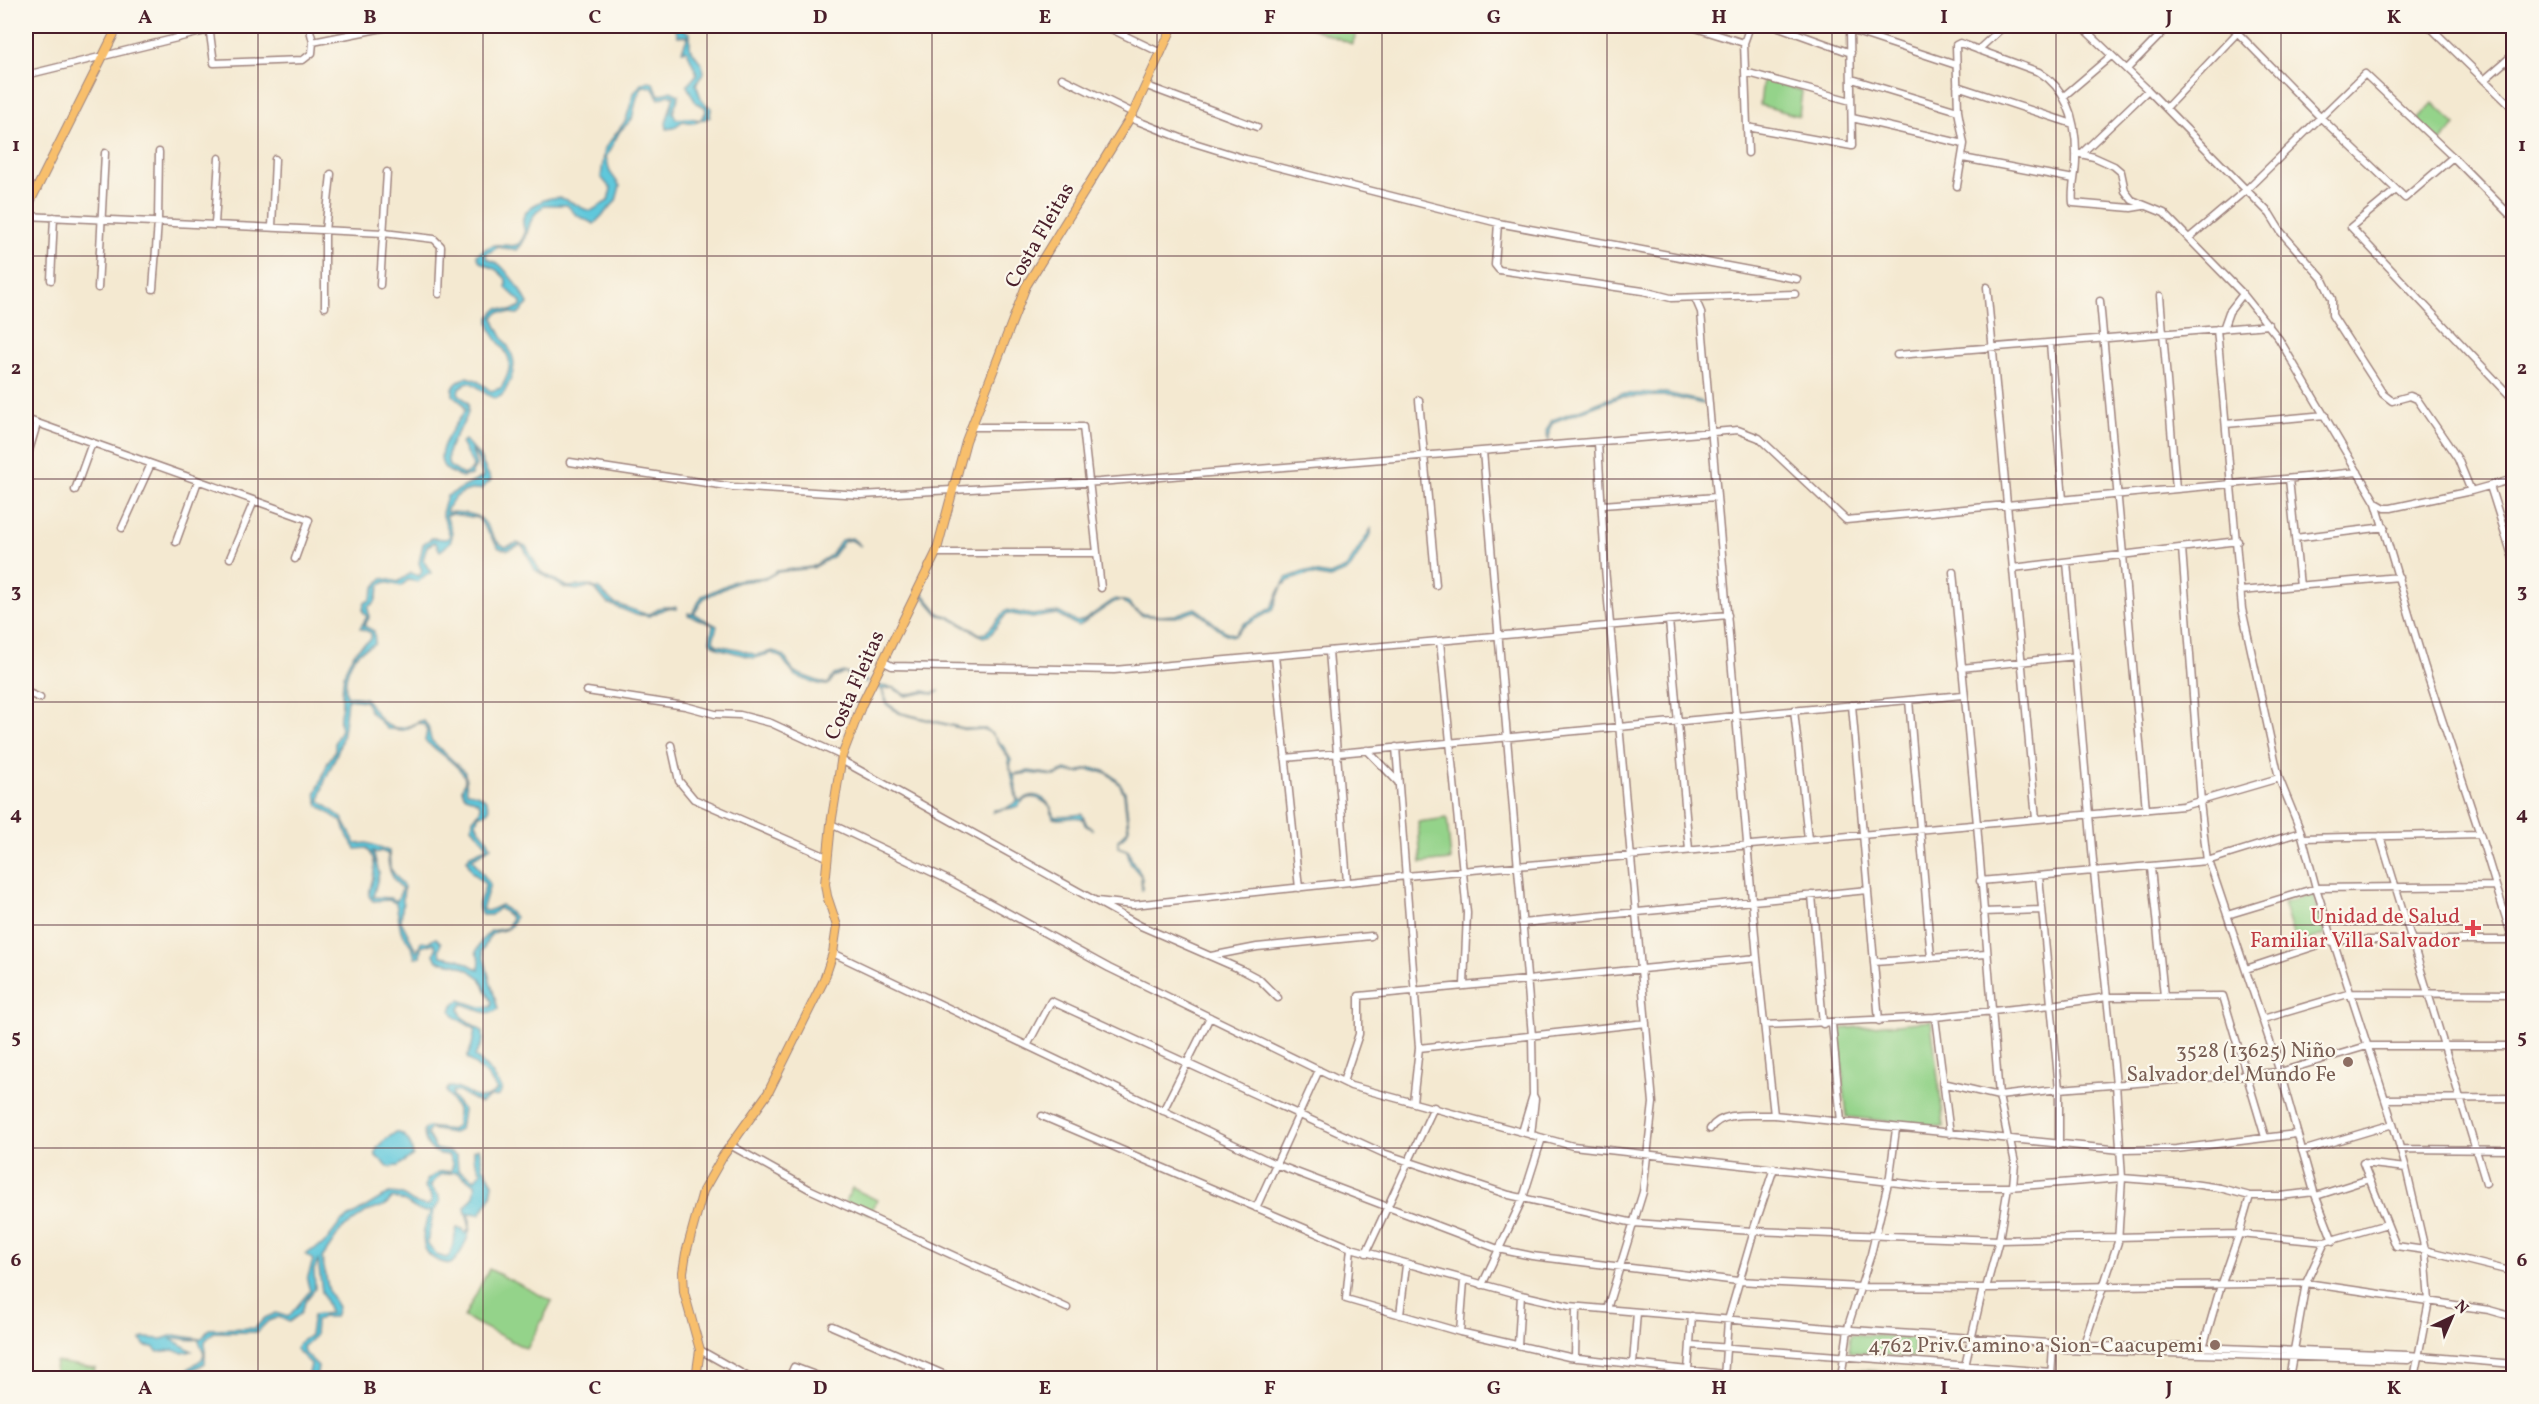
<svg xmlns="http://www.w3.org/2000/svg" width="2539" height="1404" viewBox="0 0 2539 1404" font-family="Vollkorn,serif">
<rect width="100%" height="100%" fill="#fbf7ec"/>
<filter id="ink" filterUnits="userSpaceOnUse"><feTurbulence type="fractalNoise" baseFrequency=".0167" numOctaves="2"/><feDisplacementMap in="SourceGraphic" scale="12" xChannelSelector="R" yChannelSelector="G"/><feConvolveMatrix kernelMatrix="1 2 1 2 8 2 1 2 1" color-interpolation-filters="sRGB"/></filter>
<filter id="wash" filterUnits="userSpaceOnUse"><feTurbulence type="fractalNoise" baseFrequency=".008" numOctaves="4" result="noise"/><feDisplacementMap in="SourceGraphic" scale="24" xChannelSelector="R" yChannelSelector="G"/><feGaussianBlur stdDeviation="1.35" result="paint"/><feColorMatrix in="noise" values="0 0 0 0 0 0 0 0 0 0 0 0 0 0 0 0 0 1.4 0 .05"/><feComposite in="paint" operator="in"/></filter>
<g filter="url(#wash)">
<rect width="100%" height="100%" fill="#f4e9d1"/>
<path fill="#94d38a" stroke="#6f795a" stroke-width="1.5" d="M1306 26H1360L1352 44Z
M1763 79 1802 91 1799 116 1760 105Z
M2433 103 2456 125 2440 142 2417 120Z
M1447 818 1451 860 1421 863 1418 822Z
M2313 895 2326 934 2296 944 2283 903Z
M1931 1021 1944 1127 1847 1117 1838 1029Z
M852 1188 877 1200 870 1214 845 1203Z
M489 1269 552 1301 527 1349 464 1317Z
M1851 1334 1915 1338 1913 1357 1849 1352Z
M56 1362 95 1368 93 1378H54Z"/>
<path fill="#77b576" stroke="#606a50" stroke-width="1.5" d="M1840 1369 1875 1371 1913 1378H1814Z"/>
<path fill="#5fc8db" stroke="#547483" stroke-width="1.5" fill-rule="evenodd" d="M674 26 690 33V48L701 63 704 72 696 84 702 101 711 108 710 117 694 123 683 121 673 128 667 129 666 123 674 96 669 95 659 99 652 87 643 86 637 97 632 119 620 131 606 157 610 172 620 186 616 201 594 224 576 215 567 205H545C523 220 533 234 517 250L498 247 485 255C488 262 494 260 500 265 507 271 525 296 528 304L518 314 499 312 493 317C500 345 525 352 508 385 505 391 503 397 496 398 486 398 479 384 468 382L459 388 458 393 468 403C473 424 441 440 449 466L463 475 472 470 473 465 461 443 465 440 479 456 491 480 481 489C465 489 452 495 446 512 455 512 472 512 480 518 491 526 492 543 506 547L517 543 526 546 540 571 568 587 588 585 593 587 599 589 614 603 642 613 650 614 662 607H677V609L666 608 650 616 634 614 607 603 595 589 588 587 577 590 565 588 535 570 524 548 520 545 508 550 499 548 478 518 452 514 446 515C451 531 459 538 440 551L435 542 427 546 423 560 431 573 426 575 418 582 408 580 401 586 385 582 380 585 375 602 368 607 369 618 364 626 374 631 375 643C370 648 363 648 358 653 348 663 343 683 347 696L365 698C376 710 382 733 405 727 411 726 417 722 423 720L428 726 431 740 465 772 467 792C478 793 489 798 489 810L485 814H479L476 822C478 832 487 834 491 847L472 859 490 884 482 910 488 911 501 905 515 917C509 936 502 927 492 934 487 937 486 946 482 951L498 1009C487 1019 474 1006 462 1004L459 1009 462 1017 483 1032V1041L475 1056 491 1072 502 1089 499 1096 490 1097 480 1103 459 1092 453 1091 452 1096 463 1110 460 1130 453 1133 430 1129 427 1134 436 1149 450 1152 457 1156 458 1170 475 1179 481 1172 474 1158V1150L479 1148 483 1166 493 1183 491 1197 480 1214 468 1213C475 1228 463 1253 451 1264 418 1260 419 1235 431 1211 414 1215 408 1198 392 1198L386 1205 366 1212 341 1230 322 1258 329 1292 338 1307 335 1317H322L316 1321 315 1336 303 1347 304 1352 318 1366 316 1378H308L311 1364 296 1349 299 1343 310 1335 313 1315 331 1313 322 1292 318 1261 314 1270 315 1289 306 1300 300 1314 289 1322 279 1317 268 1321 257 1332H214L205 1341V1363L191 1371 198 1378H191L187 1370 202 1359 204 1354 198 1339C188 1342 180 1336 171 1339L192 1351 183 1353 173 1350 158 1352 153 1347 145 1346 141 1340 144 1338 162 1339 174 1335 200 1339 204 1336 209 1329 255 1328 265 1318 276 1313 288 1317C296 1308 302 1300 310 1291L307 1280 313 1260 305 1254 324 1244 341 1222 389 1193 401 1194 413 1202 426 1206 431 1204 432 1197 425 1187 427 1180 439 1172 451 1171 453 1164 448 1155C433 1154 424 1147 424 1130L428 1127 452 1130 457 1125V1109L446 1091 449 1087C466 1085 477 1110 497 1090L487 1075 467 1058 472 1045 475 1029 456 1018 451 1011 453 1005 460 1000 480 1007H491L492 1002 480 978 469 970 456 964 437 961 434 954 436 948 434 943 421 947 420 957 415 958 412 947 401 931 396 903 389 900 373 901 369 896C371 878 381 865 367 848L356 849 348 837 343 823 318 805 316 793 328 762 335 751V742L341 729C337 716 342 714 342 702 342 682 343 666 357 650 361 645 367 643 371 639V633L360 628 367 617 363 611 364 603 370 600 374 588 382 578 398 582 411 573 419 576 422 571 419 563 423 544 432 538 446 539 450 536 442 513 447 496 483 477 478 460 471 448 476 465 471 475 462 477C457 475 448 472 445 468 431 451 459 423 465 410L463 404 453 395C451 385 459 381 467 377L476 380 491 391 501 388C526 348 488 348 489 317L498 308 511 311 521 306V302L506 288V279L497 270 480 262 477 255C482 251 488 246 495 245 510 243 518 253 525 233 524 228 522 223 523 218 527 205 552 194 564 199 574 202 581 209 591 211L608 201 611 189 601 177 605 148 626 120 634 93 641 84 648 81 653 83 659 95 671 91 679 95 673 112 676 119 689 118 700 120 706 112 705 107 696 103 687 86 697 74 687 51H682L688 36H678ZM347 699 365 701 370 711 387 729 404 730 418 723 424 724 427 730 425 741C434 748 460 766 464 776 467 781 463 785 462 789L464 795 477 801 481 806 480 811 473 819 472 827 486 844V848L470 855 467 860 471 871 485 884C485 896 473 904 482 915H491L499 908 510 916 511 920 507 928 491 931 482 940 476 952 480 961 479 970 459 959 441 956 439 950 441 943 436 938 428 942H421L417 952 401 921 404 887 390 868 389 851 367 843 356 844 342 818 320 801C321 784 331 769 337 753 344 738 345 716 347 699ZM373 851 377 853 381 851 388 854C388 870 391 877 402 889L397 901 390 898 373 897 379 873ZM456 1172 475 1184C477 1195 471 1200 465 1207 465 1216 474 1225 465 1234L463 1229 457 1228 450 1255 446 1258 437 1255 427 1243 434 1210 440 1202 439 1196 430 1186 440 1175Z
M1666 393 1704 402 1703 404 1667 396 1620 397 1553 422 1549 430V442L1546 431 1552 420 1621 394Z
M1371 529V534L1349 570 1330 578 1308 574 1288 581 1282 586 1273 610 1244 626 1234 636C1219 635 1209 618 1195 611L1176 617 1143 616 1120 600 1114 602 1078 626 1057 614 1032 618 1007 613 990 635 983 637 948 617 939 615 921 594 922 592 940 614 948 616 980 634 986 633 1006 610 1032 615 1058 612 1077 622 1084 620 1115 599 1128 602 1135 610 1143 614 1160 616 1175 615 1195 608C1208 615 1220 633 1235 634L1243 624 1271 608 1286 578 1306 571 1330 575 1346 568Z
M852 538 861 546 851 540 844 541 832 557 813 568 777 572 765 579 738 582 704 598 694 614 717 626 713 640 717 645 738 649 756 655 773 651 784 656 794 672C801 675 822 683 828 684L834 675 843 672 867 681 866 683 844 673 834 677 828 685C819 685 803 679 794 675L782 658 772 653 754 658 718 648 710 641 713 625 688 615V613L692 614 702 596 737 580 767 577 777 571 812 567 831 555 841 540Z
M874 685 895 688 906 695 924 691 932 693 940 691 933 694 926 692 906 696 893 688 882 689 888 704 901 713 967 729H986L1003 746 1011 760 1010 770 1014 774 1029 771 1054 775 1066 770 1077 772 1091 768 1105 771 1113 776 1121 785 1125 792 1129 828 1126 835 1118 841V847L1129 851C1132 868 1138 864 1141 875 1143 880 1142 886 1142 891L1141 876 1130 863 1127 850 1118 847V840L1128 830 1124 794 1120 785 1107 773 1089 770 1079 773 1065 772 1055 776 1029 773 1014 775 1018 800 1021 801C1037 788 1050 801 1055 817L1082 814 1087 825 1093 830 1085 825 1083 819C1072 814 1064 822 1053 818L1050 806C1042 800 1032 793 1023 801 1018 804 1022 805 1015 807 1007 810 999 808 992 813L994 810 1005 809 1017 801 1008 757 992 734 984 729 967 730 899 713 886 704 882 690 874 686Z
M396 1132C408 1135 411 1144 413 1155L398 1166 388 1167 376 1156C374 1144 388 1139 396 1132Z"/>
</g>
<g filter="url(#ink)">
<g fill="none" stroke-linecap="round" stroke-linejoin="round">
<defs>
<path id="minor" d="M209 26 214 63 303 60 312 53 313 42
M309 26 313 42 393 26
M1105 26 1161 53
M1689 26 1744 43 1750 26
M1776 26 1851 53
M1983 26 1996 32
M2081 26 2148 90 2270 214 2281 232 2322 278 2332 299V315L2383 394 2392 401 2410 396 2417 399 2458 459 2471 491
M2231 26 2321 118 2405 198 2453 157
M2429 26 2514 109
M1744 43 1748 153
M1978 50 2004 26
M26 61 29 75
M2127 69 2169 26
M1745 72 1851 101
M26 75 226 26
M1062 78 1133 113
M1852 79 1958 111
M2484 80 2514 54
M1147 86 1257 127
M1957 86 2073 124
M2064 96 2111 56
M2166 108 2237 33
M1130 118 1191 142 1246 159 1498 223 1797 279
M1852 118 1964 144
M1747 127 1852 146 1850 33 1853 31 1956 65
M2076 153 2094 157 2114 166 2121 172 2125 191 2132 200 2164 213 2243 294 2279 339 2376 503 2425 668 2480 834 2514 944
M2081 154 2148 90
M1963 158 2074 179
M1957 186 1964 144 1958 111 1956 45 1960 43 2039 72C2070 91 2077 126 2076 160 2076 174 2071 189 2073 203L2131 208 2143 206
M2396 190 2351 227 2514 400
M26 216 384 233 434 239 441 246 439 294
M1498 223 1495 265 1499 270 1643 291 1671 298 1795 294
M215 224 219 158
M272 227 275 159
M2189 238 2246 190 2365 74 2453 157 2514 219
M51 280 54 217
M380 285 387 172
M1987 287 2036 819
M98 288 105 153
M153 289 158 222 159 152
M2160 296 2176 489
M1695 298 1701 312 1757 958 1774 1115
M2100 301 2146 809
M325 307V231L331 174
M2217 329 2242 609 2279 778 2301 832 2316 888 2393 1124 2406 1168 2425 1250 2429 1301 2414 1378
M2223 329 2229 312 2243 294
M2050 343 2063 500
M1897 355 2269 325
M1419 400 1436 585
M26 419 309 520 295 559
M2226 424 2325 415
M971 427H1083L1101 588
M1598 442 1605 568 1653 1103 1643 1192 1607 1309
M1483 451 1532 1036 1533 1095
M26 461 37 424
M570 462 733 487 861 495 1099 482 1738 430 1759 438 1846 520 2358 472
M2289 479 2300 586
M2490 486 2514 562
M75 490 92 443
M2378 504 2385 508H2391L2471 491 2514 479
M1602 505 1717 497
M122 528 151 464
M2295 538 2385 527
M176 542 198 481
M2182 548 2201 802
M936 553H1097
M230 558 254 501
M2067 562 2094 872 2116 1084 2122 1178 2118 1242 2082 1350
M2013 568 2238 541
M1953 572 1977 824 1999 1096 2008 1139
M2240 591 2399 577
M1669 620 1689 850
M1440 641 1467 913 1464 985
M1329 651 1347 882
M1275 656 1299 888
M882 661 892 666 1114 670 1728 615
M1961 668 2076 656
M587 691 685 706 715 714 740 715 771 723 842 756
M26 692 40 698
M1909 700 1931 958
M1852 705 1879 1021
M1794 710 1808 839
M671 745 679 781 694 799 827 857
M1396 747 1419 1048 1413 1102
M1367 750 1398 782
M1285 758 1963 695
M841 760 1141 926 1242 970 1259 979 1278 998
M2200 802 2207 861
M831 824 944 878 1109 968 1351 1086 1573 1146 1934 1187H2008L2122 1178 2186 1183 2220 1188 2250 1196H2281L2314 1192
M2380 836 2486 1183
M2303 838 2480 834
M2209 861 2280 1072 2314 1192 2333 1241
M2151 868 2164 996
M2039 876 2059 1089V1145
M1980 881 2207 861 2301 832
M1812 895 1823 1024
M1097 901 1133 905 1406 876 2183 806 2279 778
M1983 912 2042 910
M2227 915 2316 888 2495 886
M1522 923 1868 890
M833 953 1275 1164 1498 1249 1532 1256 1738 1281 1861 1287 1986 1288 2306 1283 2489 1310 2514 1317
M1211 956 1257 947 1371 936
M1874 962 1986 954
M2246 969 2334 940H2512
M1935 1017 1950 1134
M2263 1019 2351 993 2514 994
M1832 1023 1841 1122
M1764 1025 1935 1017 2051 1005 2107 997 2223 996 2265 1137
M1028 1044 1051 1001 1383 1153 1509 1195 1634 1223 1753 1231 1999 1240 2239 1234 2325 1242 2387 1224
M1419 1048 1646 1023
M1343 1082 1359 1034V996L1757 958
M1943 1083 1999 1096 2059 1089 2280 1072 2367 1046H2514
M2385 1099 2514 1098
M1163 1111 1210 1017
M1042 1116 1351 1248 1521 1295 1569 1306 1852 1330 2048 1343 2064 1350 2408 1360 2412 1357
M1710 1129C1722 1110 1753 1116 1774 1115L2121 1150 2176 1149 2296 1134
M1522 1132 1533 1095 1535 1099 1531 1135
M2010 1140 2015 1163 2013 1186
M730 1145 809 1189 1067 1308
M2400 1149 2514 1150
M2302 1151 2393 1124
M2406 1168 2363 1163 2396 1246 2425 1250 2514 1272
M1889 1183 1896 1129
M2316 1196 2369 1179
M1256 1208 1319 1070
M1753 1231 1774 1168
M1351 1248 1346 1299 1460 1332 1569 1357 1724 1374
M1366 1253 1434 1107
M1482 1285 1523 1198 1542 1138
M1986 1288 1999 1240 2008 1187
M1400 1315 1406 1265
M832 1326 952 1378
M1460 1332 1464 1281
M1518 1345 1521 1295
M1691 1345 2051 1372
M2059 1346 2196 1347 2408 1355 2514 1364
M700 1350 750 1378
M2202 1351 2219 1292 2239 1234 2250 1196
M1575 1358 1576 1307
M1633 1364 1637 1312
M1965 1366 1983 1288
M1688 1371 1692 1316
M789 1378 794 1367 823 1378
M924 1378 929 1369
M1724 1378 1728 1320 1754 1231
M1841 1378 1849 1323 1871 1254 1888 1183
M2051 1378 2053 1345
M2289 1378 2306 1283 2325 1242"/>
<path id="major" d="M26 210 118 26
M696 1378 700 1350 684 1292 683 1272 686 1253 703 1191 723 1156 768 1093 824 980 833 953 837 926 827 896 825 884 831 824 842 756 862 704 936 553 966 441 1026 286 1133 113 1173 26"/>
</defs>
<use href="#minor" stroke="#9f847e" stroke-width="9"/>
<use href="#major" stroke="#9f847e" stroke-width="10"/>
<use href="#minor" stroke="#fff" stroke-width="6"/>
<use href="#major" stroke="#f8bf6c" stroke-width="8"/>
</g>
</g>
<path fill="none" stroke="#4a1f2b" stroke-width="1.5" stroke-opacity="0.55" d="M258 26V1378M483 26V1378M707 26V1378M932 26V1378M1157 26V1378M1382 26V1378M1607 26V1378M1832 26V1378M2056 26V1378M2281 26V1378M26 256H2514M26 479H2514M26 702H2514M26 925H2514M26 1148H2514"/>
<path fill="#e0444e" stroke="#fbf7ec" stroke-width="2" d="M2470 919h6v6h6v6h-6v6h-6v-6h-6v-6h6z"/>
<g fill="#8d6e63" stroke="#fbf7ec" stroke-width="2">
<circle cx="2348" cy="1062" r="6"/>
<circle cx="2215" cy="1345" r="6"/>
</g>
<g text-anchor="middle" stroke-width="4.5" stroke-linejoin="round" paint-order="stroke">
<g font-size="21" fill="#4a1f2b" stroke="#fbf7ec">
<text transform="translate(1039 235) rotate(-60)" y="7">Costa Fleitas</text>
<text transform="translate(854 685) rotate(-66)" y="7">Costa Fleitas</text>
</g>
<g font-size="21" fill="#be3a42" stroke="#fbf7ec" text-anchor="end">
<text x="2460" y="923">Unidad de Salud<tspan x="2460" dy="24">Familiar Villa Salvador</tspan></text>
</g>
<g font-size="21" fill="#785e54" stroke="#fbf7ec" text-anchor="end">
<text x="2336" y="1057">3528 (13625) Niño<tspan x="2336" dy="24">Salvador del Mundo Fe</tspan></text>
<text x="2203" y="1352">4762 Priv.Camino a Sion-Caacupemi</text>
</g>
</g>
<rect width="2539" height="1404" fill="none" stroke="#fbf7ec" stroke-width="66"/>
<g transform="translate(2452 1317) rotate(44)" stroke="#fbf7ec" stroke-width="4.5" paint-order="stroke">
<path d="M0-4.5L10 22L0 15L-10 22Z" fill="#4a1f2b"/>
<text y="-9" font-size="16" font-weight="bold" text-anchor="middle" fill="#4a1f2b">N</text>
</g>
<rect x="33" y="33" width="2473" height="1338" fill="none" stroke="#4a1f2b" stroke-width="2"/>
<g font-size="20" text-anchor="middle" font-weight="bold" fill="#4a1f2b">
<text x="145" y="23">A</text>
<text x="370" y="23">B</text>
<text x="595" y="23">C</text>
<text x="820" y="23">D</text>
<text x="1045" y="23">E</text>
<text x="1270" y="23">F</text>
<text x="1494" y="23">G</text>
<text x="1719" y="23">H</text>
<text x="1944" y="23">I</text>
<text x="2169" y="23">J</text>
<text x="2394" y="23">K</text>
<text x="16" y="151">1</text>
<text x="2522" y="151">1</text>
<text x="16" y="374">2</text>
<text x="2522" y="374">2</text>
<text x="16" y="597">3</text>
<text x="2522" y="597">3</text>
<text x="16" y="820">4</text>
<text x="2522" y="820">4</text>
<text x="16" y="1043">5</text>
<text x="2522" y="1043">5</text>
<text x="16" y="1266">6</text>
<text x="2522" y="1266">6</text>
<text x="145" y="1394">A</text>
<text x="370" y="1394">B</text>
<text x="595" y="1394">C</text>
<text x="820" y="1394">D</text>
<text x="1045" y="1394">E</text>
<text x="1270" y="1394">F</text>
<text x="1494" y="1394">G</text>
<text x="1719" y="1394">H</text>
<text x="1944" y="1394">I</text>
<text x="2169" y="1394">J</text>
<text x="2394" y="1394">K</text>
</g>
</svg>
